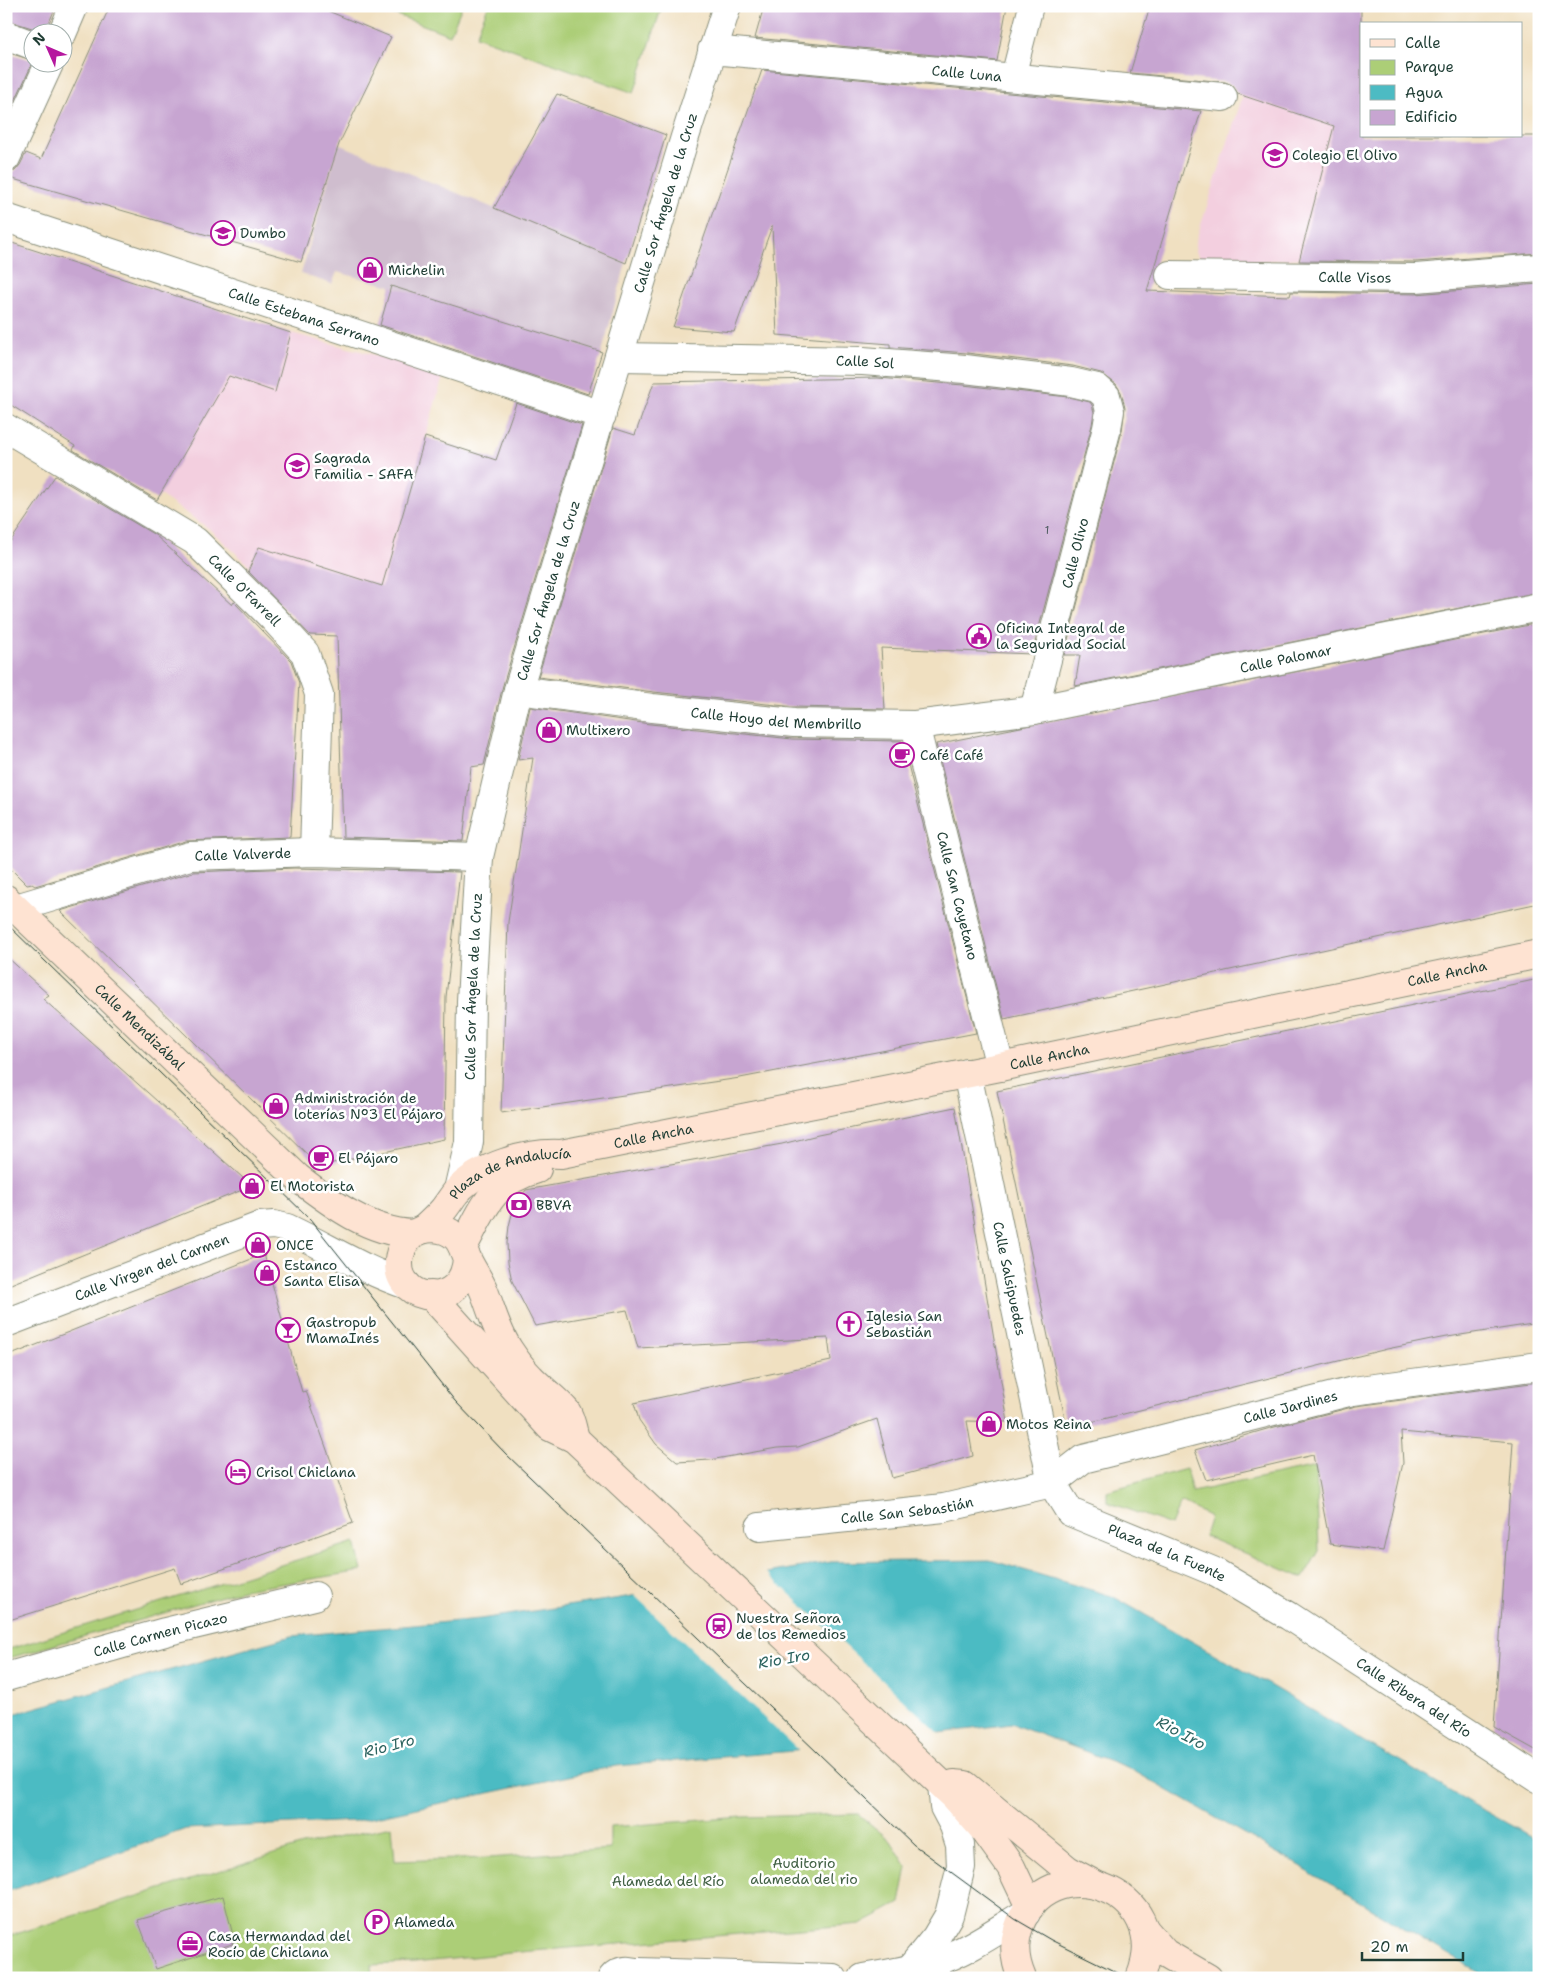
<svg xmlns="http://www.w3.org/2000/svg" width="1545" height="1984" viewBox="0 0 1545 1984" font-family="'Shantell Sans',sans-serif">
<rect width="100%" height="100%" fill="#fff"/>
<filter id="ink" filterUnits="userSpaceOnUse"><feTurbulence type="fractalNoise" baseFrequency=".02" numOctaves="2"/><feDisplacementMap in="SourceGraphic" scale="10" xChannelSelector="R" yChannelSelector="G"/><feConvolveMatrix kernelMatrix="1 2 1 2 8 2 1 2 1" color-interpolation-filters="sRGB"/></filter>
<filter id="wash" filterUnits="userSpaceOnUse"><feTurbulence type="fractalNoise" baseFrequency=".0096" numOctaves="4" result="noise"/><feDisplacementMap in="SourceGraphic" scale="20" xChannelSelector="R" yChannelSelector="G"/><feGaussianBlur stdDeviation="1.12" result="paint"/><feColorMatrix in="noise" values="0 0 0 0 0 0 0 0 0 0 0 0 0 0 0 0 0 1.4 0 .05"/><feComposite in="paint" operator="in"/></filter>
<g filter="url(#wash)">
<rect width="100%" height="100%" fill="#f0e0c1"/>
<path fill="#f3cfdf" d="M1243 95 1334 126 1300 258 1225 264 1206 262 1196 253 1195 243Z
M291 333 444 373 382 586 259 548 250 566 208 528 160 495 229 376 275 392Z"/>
<path fill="#cfbdce" d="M339 144 626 263 602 352 391 286 337 272 332 284 301 274Z"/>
<path fill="#acce77" stroke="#668656" d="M373 6H462L450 35Z
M488 6H662L634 93 476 36Z
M1316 1466 1319 1551 1303 1578 1204 1536 1210 1517 1181 1502 1171 1525 1107 1502V1491L1186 1469 1192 1492Z
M355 1542 362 1571 243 1590 6 1659V1650Z
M858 1814 891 1841 907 1867 900 1903 861 1924 520 1952 414 1963 371 1965 372 1978H6V1937L303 1845 392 1826 395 1861 489 1858 610 1849V1827L743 1817Z"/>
<path fill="#4cbbc3" stroke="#367c7c" d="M990 1560 1112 1596 1271 1686 1458 1796 1539 1841V1978H1488L1305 1869 1127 1767 1012 1724 794 1751 616 1766 356 1821 186 1829 6 1892V1716L292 1636 480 1619 620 1598 831 1562Z"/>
<path fill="#f0e0c1" d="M765 1571 941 1735 801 1753 632 1593Z"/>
<g id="blocks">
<path fill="#c7a5d1" d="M6 6H56L45 32 6 20Z
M110 6H316L391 37 339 144 301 262 6 177V173L15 171 20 165 26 153 41 159Z
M764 6H1007L997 61 755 38Z
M1150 6H1361V136H1539V253L1415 262 1299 261 1334 126 1238 94 1232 85 1225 82 1130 73Z
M6 52 32 60 33 62 6 120Z
M762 70 1201 111 1147 291 1290 296 1291 292 1416 294 1539 284V592L1075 686 1080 655H1064L1122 431 1125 407 1121 392 1116 384 1101 373 1073 366 967 353 890 347V344L777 335 772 226 734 332 673 327Z
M557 94 666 135 626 263 494 208Z
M6 241 291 333 275 392 229 376 157 500 73 450 75 446 6 402Z
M391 286 602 352 588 394 380 325Z
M878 378 963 385 1068 397 1090 402 1092 405 1094 412 1092 425 1032 654 881 648 885 709 795 707 654 692 538 677 613 428 635 435 654 382Z
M516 403 582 425 503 685 484 765 471 767 463 841 343 837 337 636 310 635 248 571 259 547 382 586 425 437 496 460Z
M55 476 155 535 232 605 234 602 291 661 299 683 290 837 186 841 35 886 32 884 27 885 6 864V548Z
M1539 623V903L1004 1019 936 744Z
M530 707 650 724 792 739 902 741 976 1033 740 1078 501 1113 508 922 533 758 518 760Z
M294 868 460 872 446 997 444 1139 319 1166 60 911 193 872Z
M6 956 49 995 43 999 252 1186 6 1286Z
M1539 979V1323L1441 1338 1387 1349 1067 1428 997 1091Z
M955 1107 1008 1422 967 1421 973 1456 892 1478 877 1419 798 1447 777 1448 710 1460 677 1462 656 1444 639 1420 634 1403 831 1361 828 1338 638 1348 627 1310 535 1326 512 1281 508 1262 507 1243 509 1226 514 1206 526 1190 782 1144 818 1135Z
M264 1254 302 1392 306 1391 353 1523 181 1584 175 1568 6 1621V1357Z
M1539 1382V1752L1494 1727 1513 1442 1401 1432 1403 1463 1383 1551 1330 1544 1313 1455 1206 1480 1195 1450 1267 1429 1356 1406Z
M223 1896 235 1943 156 1969 138 1920Z"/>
</g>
</g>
<g filter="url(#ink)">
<use href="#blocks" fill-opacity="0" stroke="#888e7a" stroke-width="1"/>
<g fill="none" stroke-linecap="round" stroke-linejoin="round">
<defs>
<path id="pedestrian" d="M1013 77 1031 6"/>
<g id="minor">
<path d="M62 34 74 6"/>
<path d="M6 35 32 45"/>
<path id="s1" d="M712 50 1223 97"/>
<path d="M6 158 50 62"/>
<path id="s2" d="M6 218 602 415"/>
<path id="s3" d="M1170 275 1416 278 1539 268"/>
<path id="s4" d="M619 357 863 361 965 369 1071 382 1097 388 1106 396 1110 411 1107 428 1034 710"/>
<path id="s5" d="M6 428 195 541 273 618 305 653 319 694 314 852"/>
<path id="s6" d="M518 690 652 708 794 723 915 725 1034 710 1539 607"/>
<path id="s7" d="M915 725 1000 1067"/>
<path id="s8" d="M6 911 190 856 314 852 479 857"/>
<path id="s9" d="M967 1073 1052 1483 1070 1512 1213 1571 1289 1616 1539 1779"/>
<path id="s10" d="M458 1190 469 1142 471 1001 479 857 518 690 685 137 727 6"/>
<path id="s11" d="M6 1677 165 1632 315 1596"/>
<path d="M909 1970 936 1937 949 1915 961 1867 960 1845 954 1826 944 1807 942 1784"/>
<path d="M639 1972 833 1978"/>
<path d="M612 1978C621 1967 637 1970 647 1978"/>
<path d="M863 1978C887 1974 912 1970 935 1962 968 1951 996 1931 1026 1913"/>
</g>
<g id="tertiary">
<path id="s12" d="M6 1323 260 1226 274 1225 287 1228C327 1247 365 1271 407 1285"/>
<path id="s13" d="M760 1527 944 1508 1052 1483 1083 1459 1353 1391 1539 1366"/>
</g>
<g id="secondary">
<path id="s14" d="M6 899 298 1178C332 1204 369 1232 413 1234"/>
<path id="s15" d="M424 1229C430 1223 437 1217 443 1210 448 1204 452 1197 457 1191 480 1166 528 1152 561 1154L1000 1067 1539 954"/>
<path d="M463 1247C484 1208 491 1182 537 1169"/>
<path d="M467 1258C464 1311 398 1304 399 1263 399 1252 404 1243 411 1236 424 1225 444 1226 456 1237 463 1244 464 1253 468 1261 473 1271 480 1281 484 1291 492 1311 497 1332 509 1350 515 1359 522 1369 530 1377 541 1389 555 1398 566 1411 571 1418 573 1431 575 1439"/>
<path d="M431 1295 550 1427 575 1439 593 1456 954 1796 985 1831 1011 1867 1030 1907"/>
<path d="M954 1784 965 1785 1068 1870 1094 1884"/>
<path d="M1145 1930 1165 1953 1208 1978"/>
<path d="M1022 1978C1015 1962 1013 1946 1018 1930 1044 1843 1178 1888 1140 1978"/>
</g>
</defs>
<use href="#pedestrian" stroke="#888e7a" stroke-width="26"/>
<use href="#minor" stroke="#888e7a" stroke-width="30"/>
<use href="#tertiary" stroke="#888e7a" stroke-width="30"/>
<use href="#secondary" stroke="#888e7a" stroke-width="30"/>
<use href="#pedestrian" stroke="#fff" stroke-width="24"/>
<use href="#minor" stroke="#fff" stroke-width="28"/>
<use href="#tertiary" stroke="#fff" stroke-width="28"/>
<use href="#secondary" stroke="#fee3d2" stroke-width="28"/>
<path stroke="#1f3d34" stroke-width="1" d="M6 923 310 1219 455 1401 506 1454 914 1845 1015 1919 1051 1940 1128 1978"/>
</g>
</g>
<defs>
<symbol id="school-ring" viewBox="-11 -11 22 22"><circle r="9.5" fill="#fff" stroke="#b5179e" stroke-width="1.5"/><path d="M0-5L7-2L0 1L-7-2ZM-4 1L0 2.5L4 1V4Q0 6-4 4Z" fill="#b5179e"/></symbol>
<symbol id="shop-ring" viewBox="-11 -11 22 22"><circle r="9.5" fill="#fff" stroke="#b5179e" stroke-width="1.5"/><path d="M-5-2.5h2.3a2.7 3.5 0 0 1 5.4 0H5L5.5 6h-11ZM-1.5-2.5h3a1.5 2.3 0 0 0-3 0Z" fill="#b5179e"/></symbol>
<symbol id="civic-ring" viewBox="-11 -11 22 22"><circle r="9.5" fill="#fff" stroke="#b5179e" stroke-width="1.5"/><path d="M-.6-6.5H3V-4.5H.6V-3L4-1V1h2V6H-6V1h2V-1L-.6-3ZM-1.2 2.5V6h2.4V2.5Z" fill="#b5179e"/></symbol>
<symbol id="cafe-ring" viewBox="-11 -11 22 22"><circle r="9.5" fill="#fff" stroke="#b5179e" stroke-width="1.5"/><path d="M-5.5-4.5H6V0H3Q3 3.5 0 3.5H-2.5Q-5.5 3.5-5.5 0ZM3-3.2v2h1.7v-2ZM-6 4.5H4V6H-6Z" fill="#b5179e"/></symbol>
<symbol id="bank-ring" viewBox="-11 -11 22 22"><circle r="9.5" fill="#fff" stroke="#b5179e" stroke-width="1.5"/><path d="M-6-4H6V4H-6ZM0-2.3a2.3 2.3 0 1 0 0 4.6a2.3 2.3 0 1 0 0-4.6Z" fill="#b5179e"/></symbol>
<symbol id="church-ring" viewBox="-11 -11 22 22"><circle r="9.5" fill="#fff" stroke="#b5179e" stroke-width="1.5"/><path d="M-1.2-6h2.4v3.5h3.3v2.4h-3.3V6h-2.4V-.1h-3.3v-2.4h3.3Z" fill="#b5179e"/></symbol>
<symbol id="bar-ring" viewBox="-11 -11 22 22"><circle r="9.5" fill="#fff" stroke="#b5179e" stroke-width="1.5"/><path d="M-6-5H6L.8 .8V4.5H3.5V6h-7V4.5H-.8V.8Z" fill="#b5179e"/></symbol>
<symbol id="hotel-ring" viewBox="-11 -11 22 22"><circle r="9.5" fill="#fff" stroke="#b5179e" stroke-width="1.5"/><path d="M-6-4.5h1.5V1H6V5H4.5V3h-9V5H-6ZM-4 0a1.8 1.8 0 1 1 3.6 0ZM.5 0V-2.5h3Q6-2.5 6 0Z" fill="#b5179e"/></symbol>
<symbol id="station-ring" viewBox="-11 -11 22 22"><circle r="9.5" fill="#fff" stroke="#b5179e" stroke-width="1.5"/><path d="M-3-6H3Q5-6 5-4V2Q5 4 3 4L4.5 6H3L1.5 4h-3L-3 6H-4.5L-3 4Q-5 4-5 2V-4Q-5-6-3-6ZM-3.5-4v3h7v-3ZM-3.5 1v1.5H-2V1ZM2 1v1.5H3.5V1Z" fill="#b5179e"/></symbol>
<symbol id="parking-ring" viewBox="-11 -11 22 22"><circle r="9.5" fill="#fff" stroke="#b5179e" stroke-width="1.5"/><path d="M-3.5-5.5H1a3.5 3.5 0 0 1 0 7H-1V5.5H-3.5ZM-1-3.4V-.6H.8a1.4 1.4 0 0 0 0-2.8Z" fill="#b5179e"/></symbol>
<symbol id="office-ring" viewBox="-11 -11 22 22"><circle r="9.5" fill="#fff" stroke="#b5179e" stroke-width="1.5"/><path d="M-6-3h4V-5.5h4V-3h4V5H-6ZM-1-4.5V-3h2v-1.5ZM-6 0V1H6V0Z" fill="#b5179e"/></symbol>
</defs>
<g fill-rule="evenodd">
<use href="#school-ring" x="1261" y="141" width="28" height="28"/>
<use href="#school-ring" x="209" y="219" width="28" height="28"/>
<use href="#shop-ring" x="356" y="256" width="28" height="28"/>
<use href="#school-ring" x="283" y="452" width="28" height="28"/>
<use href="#civic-ring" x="965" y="622" width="28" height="28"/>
<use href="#shop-ring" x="535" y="716" width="28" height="28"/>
<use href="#cafe-ring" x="888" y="741" width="28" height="28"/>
<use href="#shop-ring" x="262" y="1092" width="28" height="28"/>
<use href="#cafe-ring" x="307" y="1144" width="28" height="28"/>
<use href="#shop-ring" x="238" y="1172" width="28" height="28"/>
<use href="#bank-ring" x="505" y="1191" width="28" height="28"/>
<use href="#shop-ring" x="244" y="1231" width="28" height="28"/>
<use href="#shop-ring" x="253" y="1259" width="28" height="28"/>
<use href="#church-ring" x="835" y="1310" width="28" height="28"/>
<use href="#bar-ring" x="274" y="1316" width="28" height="28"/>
<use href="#shop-ring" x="975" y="1410" width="28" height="28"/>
<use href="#hotel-ring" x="224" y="1458" width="28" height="28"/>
<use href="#station-ring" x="705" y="1612" width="28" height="28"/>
<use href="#parking-ring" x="363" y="1908" width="28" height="28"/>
<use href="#office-ring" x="176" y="1930" width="28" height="28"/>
</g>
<g text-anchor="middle" stroke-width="5" stroke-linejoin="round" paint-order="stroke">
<g font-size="11" fill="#49575b">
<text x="1047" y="534">1</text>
</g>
<g font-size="14" fill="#1f3d34" stroke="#fff">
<text dy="5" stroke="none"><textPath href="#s1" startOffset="256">Calle Luna</textPath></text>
<text dy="5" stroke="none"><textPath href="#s10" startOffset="1015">Calle Sor Ángela de la Cruz</textPath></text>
<text dy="5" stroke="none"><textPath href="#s3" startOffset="185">Calle Visos</textPath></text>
<text dy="5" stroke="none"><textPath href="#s2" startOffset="314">Calle Estebana Serrano</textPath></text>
<text dy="5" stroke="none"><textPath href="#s4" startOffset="246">Calle Sol</textPath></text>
<text transform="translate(1075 553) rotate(-76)" y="5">Calle Olivo</text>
<text dy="5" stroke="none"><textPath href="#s5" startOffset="290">Calle O'Farrell</textPath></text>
<text dy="5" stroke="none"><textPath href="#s10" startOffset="610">Calle Sor Ángela de la Cruz</textPath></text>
<text dy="5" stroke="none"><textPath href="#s6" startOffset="776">Calle Palomar</textPath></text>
<text dy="5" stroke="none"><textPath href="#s6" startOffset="260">Calle Hoyo del Membrillo</textPath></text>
<text dy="5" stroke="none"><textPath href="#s8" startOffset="245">Calle Valverde</textPath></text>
<text dy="5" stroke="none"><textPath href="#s7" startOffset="176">Calle San Cayetano</textPath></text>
<text dy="5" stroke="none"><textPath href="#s15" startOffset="1068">Calle Ancha</textPath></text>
<text dy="5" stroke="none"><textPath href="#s10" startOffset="205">Calle Sor Ángela de la Cruz</textPath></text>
<text dy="5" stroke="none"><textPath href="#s14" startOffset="185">Calle Mendizábal</textPath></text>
<text dy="5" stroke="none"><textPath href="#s15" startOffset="662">Calle Ancha</textPath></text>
<text dy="5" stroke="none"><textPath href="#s15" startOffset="258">Calle Ancha</textPath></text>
<text dy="5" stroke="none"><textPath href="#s15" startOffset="108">Plaza de Andalucía</textPath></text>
<text dy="5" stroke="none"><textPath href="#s12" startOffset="156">Calle Virgen del Carmen</textPath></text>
<text dy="5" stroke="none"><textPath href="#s9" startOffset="210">Calle Salsipuedes</textPath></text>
<text dy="5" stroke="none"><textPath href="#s13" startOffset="549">Calle Jardines</textPath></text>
<text dy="5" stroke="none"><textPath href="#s13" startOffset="148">Calle San Sebastián</textPath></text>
<text dy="5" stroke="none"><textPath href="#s9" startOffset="558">Plaza de la Fuente</textPath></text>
<text dy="5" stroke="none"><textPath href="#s11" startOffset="160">Calle Carmen Picazo</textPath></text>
<text dy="5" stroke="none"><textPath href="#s9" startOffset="845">Calle Ribera del Río</textPath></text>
</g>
<g font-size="14" fill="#1f3d34" stroke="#fff" text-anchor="start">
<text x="1292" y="160">Colegio El Olivo</text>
<text x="240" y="238">Dumbo</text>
<text x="388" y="275">Michelin</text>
<text x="314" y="463">Sagrada<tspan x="314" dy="16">Familia - SAFA</tspan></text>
<text x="996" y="633">Oficina Integral de<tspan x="996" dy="16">la Seguridad Social</tspan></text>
<text x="566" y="735">Multixero</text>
<text x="920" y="760">Café Café</text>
<text x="294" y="1103">Administración de<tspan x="294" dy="16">loterías N°3 El Pájaro</tspan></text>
<text x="338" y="1163">El Pájaro</text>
<text x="270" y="1191">El Motorista</text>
<text x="536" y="1210">BBVA</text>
<text x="276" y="1250">ONCE</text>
<text x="284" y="1270">Estanco<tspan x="284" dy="16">Santa Elisa</tspan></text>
<text x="866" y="1321">Iglesia San<tspan x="866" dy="16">Sebastián</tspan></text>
<text x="306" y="1327">Gastropub<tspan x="306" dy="16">MamaInés</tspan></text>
<text x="1006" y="1429">Motos Reina</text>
<text x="256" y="1477">Crisol Chiclana</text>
<text x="736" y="1623">Nuestra Señora<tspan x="736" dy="16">de los Remedios</tspan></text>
<text x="394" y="1927">Alameda</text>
<text x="208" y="1941">Casa Hermandad del<tspan x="208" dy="16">Rocío de Chiclana</tspan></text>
</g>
<g font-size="14" fill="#426145" stroke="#fff">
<text x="804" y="1868">Auditorio<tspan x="804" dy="16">alameda del rio</tspan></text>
<text x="668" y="1886">Alameda del Río</text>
</g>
<g font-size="15" font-style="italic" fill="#2c635f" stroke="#fff">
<text transform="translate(784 1659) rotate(-10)" y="5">Rio Iro</text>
<text transform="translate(1181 1733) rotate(28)" y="5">Rio Iro</text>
<text transform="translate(389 1746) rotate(-15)" y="5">Rio Iro</text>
</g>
</g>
<rect width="1545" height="1984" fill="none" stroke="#fff" stroke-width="25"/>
<rect x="1360" y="22" width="162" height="115" fill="#ffffff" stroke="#a5b1ae"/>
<rect x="1370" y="39" width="25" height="8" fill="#fee3d2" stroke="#a5b1ae"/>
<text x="1405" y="48" font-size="15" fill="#1f3d34">Calle</text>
<rect x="1370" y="60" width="25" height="15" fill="#acce77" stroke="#a5b1ae"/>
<text x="1405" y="72" font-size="15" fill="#1f3d34">Parque</text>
<rect x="1370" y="85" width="25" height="15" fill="#4cbbc3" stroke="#a5b1ae"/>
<text x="1405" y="98" font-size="15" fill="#1f3d34">Agua</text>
<rect x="1370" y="110" width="25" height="15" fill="#c7a5d1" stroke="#a5b1ae"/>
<text x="1405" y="122" font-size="15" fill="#1f3d34">Edificio</text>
<g transform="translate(48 48) rotate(315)"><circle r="24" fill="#ffffff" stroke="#a5b1ae"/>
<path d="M0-4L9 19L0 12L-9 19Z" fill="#b5179e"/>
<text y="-8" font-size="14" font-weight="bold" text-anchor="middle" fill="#1f3d34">N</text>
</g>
<path d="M1362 1952v8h101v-8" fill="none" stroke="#1f3d34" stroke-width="2.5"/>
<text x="1370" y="1952" font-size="15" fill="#1f3d34" stroke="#ffffff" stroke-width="4" paint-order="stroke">20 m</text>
</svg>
